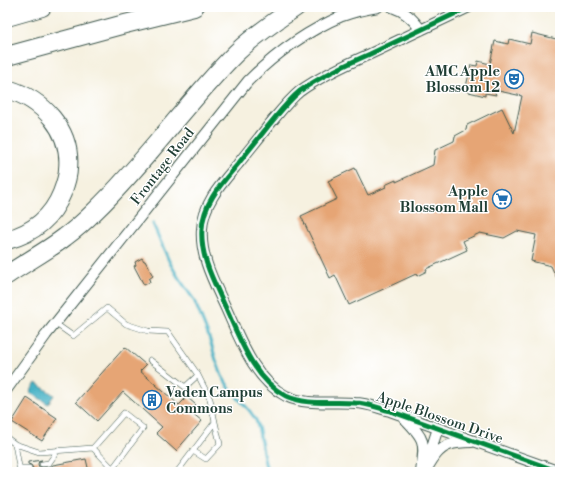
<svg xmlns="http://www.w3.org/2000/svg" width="567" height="479" viewBox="0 0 567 479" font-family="'Libre Bodoni',serif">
<rect width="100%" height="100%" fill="#fff"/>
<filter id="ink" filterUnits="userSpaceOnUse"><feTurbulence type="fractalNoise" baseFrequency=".025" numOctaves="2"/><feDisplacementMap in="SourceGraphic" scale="8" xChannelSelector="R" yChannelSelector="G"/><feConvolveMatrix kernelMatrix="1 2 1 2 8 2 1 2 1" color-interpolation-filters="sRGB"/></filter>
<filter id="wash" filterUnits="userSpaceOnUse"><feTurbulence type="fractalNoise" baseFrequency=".012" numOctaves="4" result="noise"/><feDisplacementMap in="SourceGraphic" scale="16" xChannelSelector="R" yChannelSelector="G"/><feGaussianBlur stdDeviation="0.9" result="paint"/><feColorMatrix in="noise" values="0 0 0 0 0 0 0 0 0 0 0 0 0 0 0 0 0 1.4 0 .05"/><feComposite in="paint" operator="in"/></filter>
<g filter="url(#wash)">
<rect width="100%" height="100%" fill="#f6f1e0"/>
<path fill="#48b3c6" stroke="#34787d" d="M36 383 54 395 48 404 30 392Z"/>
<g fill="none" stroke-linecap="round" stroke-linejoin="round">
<path stroke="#48b3c6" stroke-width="3" d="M153 224 169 261 178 277 194 300 209 337 216 360 222 376 230 389 249 410 256 420 259 431 265 463 268 472"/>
</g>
<g id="blocks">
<path fill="#e6a574" d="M532 33 560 40V285L551 266 531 261 536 235 517 231 504 238 480 233 463 241 467 250 426 269 427 271 417 276 416 274 349 305 335 275 330 278 301 216 337 199 328 181 355 168 368 195 386 187 385 185 396 180V182L433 165 435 150 454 141 455 136 466 130 467 125 502 108 514 133 522 96 494 90 496 95 485 93V96L465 91 471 65 477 66 478 61 490 64 495 41 508 44 509 39 530 44Z
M142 258 144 261H145L153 276 149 279 150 282 144 285 134 266 136 265 135 262Z
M125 347 146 365 140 371 179 405 187 397 196 405 191 412 202 421 176 451 156 433 162 427 123 392 97 421 76 402Z
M27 398 57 418 42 441 12 422Z
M86 459 89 472H29L32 470 33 468 31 465 28 464V462L42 460 39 461 38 464 39 467 43 468 50 467 53 465Z"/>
</g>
</g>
<g filter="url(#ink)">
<use href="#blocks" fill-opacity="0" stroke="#3f584e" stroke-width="1"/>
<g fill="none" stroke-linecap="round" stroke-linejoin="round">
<defs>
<path id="service" d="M56 324 73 336 107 308 126 324 148 331 168 332 198 375 210 399 215 422 177 472
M150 360 185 387 198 375
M7 438 15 444 39 452 93 448 116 472
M15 444 20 472
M93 448 124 413 143 428 113 468
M193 451 206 459 220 444 215 422
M42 464 49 463 58 450
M19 468H29"/>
<path id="minor" d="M392 7C405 11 413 19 421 30
M469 7C436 23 403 38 370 54 347 64 321 76 300 91 288 101 279 113 269 125 259 138 248 151 238 164 222 183 203 203 202 229 200 256 213 280 224 304 239 336 253 379 286 396 307 406 332 401 355 403 367 403 378 408 390 411L560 472
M7 389 46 335 248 81C275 54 307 31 342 16 353 12 365 9 378 7
M404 418C426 440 425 442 421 472
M427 462 438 428
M425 472C431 462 437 449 449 445 456 442 465 442 472 442"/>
<path id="motorway" d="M7 17 42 7
M7 56 121 25 194 7
M7 89C42 99 72 130 68 169 68 177 65 185 62 193 52 218 33 233 7 240
M7 275C26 262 47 251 65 237 76 229 86 220 95 211 146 162 186 103 236 53 254 36 275 21 296 7"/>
</defs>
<use href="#service" stroke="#3f584e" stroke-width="6"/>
<use href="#minor" stroke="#3f584e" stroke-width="12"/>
<use href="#motorway" stroke="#3f584e" stroke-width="20"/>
<use href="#service" stroke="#fff" stroke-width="5"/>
<use href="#minor" stroke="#fff" stroke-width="10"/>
<use href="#motorway" stroke="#fff" stroke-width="18"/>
<defs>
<path id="cycleway" d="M469 7C436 23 403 38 370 54 347 64 321 76 300 91 288 101 279 113 269 125 259 138 248 151 238 164 222 183 203 203 202 229 200 256 213 280 224 304 239 336 253 379 286 396 307 406 332 401 355 403 367 403 378 408 390 411L560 472"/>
</defs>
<use href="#cycleway" stroke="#fff" stroke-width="8"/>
<use href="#cycleway" stroke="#00873e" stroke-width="5"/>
</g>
</g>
<defs>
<symbol id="theatre-ring" viewBox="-11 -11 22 22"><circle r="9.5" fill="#fff" stroke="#1f6fb2" stroke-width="1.5"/><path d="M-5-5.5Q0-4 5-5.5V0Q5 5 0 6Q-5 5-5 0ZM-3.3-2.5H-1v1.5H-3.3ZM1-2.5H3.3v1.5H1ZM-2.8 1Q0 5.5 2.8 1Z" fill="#1f6fb2"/></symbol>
<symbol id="supermarket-ring" viewBox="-11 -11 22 22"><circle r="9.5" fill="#fff" stroke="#1f6fb2" stroke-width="1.5"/><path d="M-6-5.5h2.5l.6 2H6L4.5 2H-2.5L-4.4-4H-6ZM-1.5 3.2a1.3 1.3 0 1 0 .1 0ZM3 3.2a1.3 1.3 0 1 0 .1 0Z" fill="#1f6fb2"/></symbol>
<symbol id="building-ring" viewBox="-11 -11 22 22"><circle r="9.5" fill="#fff" stroke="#1f6fb2" stroke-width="1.5"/><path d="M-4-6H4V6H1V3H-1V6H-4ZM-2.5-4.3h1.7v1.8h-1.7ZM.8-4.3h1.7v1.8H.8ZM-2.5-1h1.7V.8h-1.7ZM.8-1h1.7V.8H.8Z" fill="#1f6fb2"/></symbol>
</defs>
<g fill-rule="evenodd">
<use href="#theatre-ring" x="503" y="68" width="22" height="22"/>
<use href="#supermarket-ring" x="491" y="188" width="22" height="22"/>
<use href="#building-ring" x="141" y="389" width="22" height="22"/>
</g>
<g text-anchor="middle" stroke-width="3" stroke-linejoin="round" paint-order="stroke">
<g font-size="14" font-weight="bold" fill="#1f3d34" stroke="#fff" text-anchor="end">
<text x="500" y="76">AMC Apple<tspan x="500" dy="16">Blossom 12</tspan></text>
<text x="488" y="196">Apple<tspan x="488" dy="16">Blossom Mall</tspan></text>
<text x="166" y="397" text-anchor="start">Vaden Campus<tspan x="166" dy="16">Commons</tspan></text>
</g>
<g font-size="14" fill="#1f3d34" stroke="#fff">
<text transform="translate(162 166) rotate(-52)" y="5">Frontage Road</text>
<text transform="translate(440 417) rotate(19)" y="5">Apple Blossom Drive</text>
</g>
</g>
<rect width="567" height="479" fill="none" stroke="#fff" stroke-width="24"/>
</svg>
